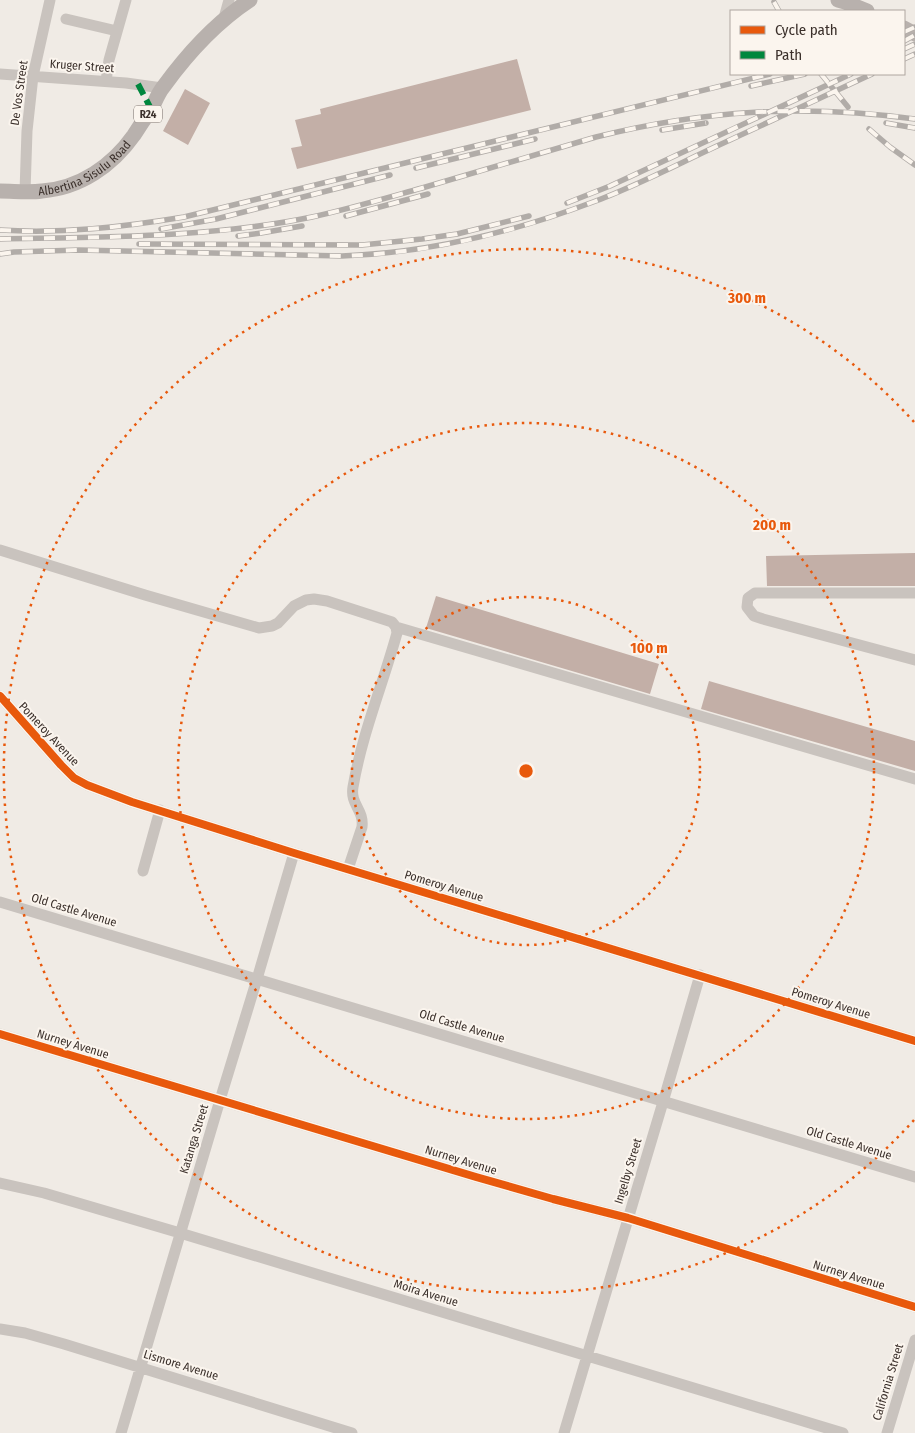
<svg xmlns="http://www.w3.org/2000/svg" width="915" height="1433" viewBox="0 0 915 1433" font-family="'Fira Sans Condensed',sans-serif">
<rect width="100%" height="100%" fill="#f0ebe5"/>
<path fill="#c3afa7" d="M517 59 531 110 297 169 291 148 302 146 295 120 321 114 320 109Z
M185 89 210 103 188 145 163 131Z
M915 553V586H767L766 556Z
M436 596 659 664 650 694 426 628Z
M709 681 915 741V771L701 709Z"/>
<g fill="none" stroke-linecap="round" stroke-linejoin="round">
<path stroke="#c9c3be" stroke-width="11" d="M224 18 229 0
M66 19 117 31
M0 74 126 83 162 88
M106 81 109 60 126 0
M25 192 27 131 33 76 50 0
M0 550 145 595 259 628 272 626 278 623 294 606 306 600 314 599 327 601 392 622 396 627 397 633C383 684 362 734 353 787 350 805 364 809 362 827L348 869
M915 593H755L748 598 747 607 754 616 763 619 915 660
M396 627 915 779
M0 696 61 765 74 778 87 785 132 802 294 853 915 1041
M143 871 160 810
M0 902 915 1177
M0 1034 476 1177 553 1199 628 1218 915 1307
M0 1183 44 1193 180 1233 843 1433
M0 1329 25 1333 64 1344 352 1433
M121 1433 220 1100 257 979 294 853
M564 1433 663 1102 700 975
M887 1433 915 1340"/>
<g stroke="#b8b1ad" stroke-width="15">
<path d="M838 0 845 2 867 11"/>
<path d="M904 28 915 34"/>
<path id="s1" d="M0 191C14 191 28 193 42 191 80 188 112 166 134 135 139 127 145 118 151 110 155 102 158 93 164 86 188 53 215 23 250 0"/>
</g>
<defs>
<path id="rail" d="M774 2 779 11
M904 32 915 27
M904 41 915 35
M904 49 915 44
M904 59 915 54
M821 74 848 107
M751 86 805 74
M886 123 915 128
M869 129 890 147 915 165
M662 130 706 123
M416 168 535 139
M567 203 610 186 851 74
M346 216 428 194
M161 229 216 219 390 175
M0 230C62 234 123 227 184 217L770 74
M238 236 261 233 302 226
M0 239C104 237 209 238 312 217 349 209 386 198 422 188 480 171 538 154 596 137 704 110 805 104 915 119
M139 244 362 245 422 239 457 234 529 216
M0 254 14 252 79 250 342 256C430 253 511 233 593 202 636 186 676 165 717 146 769 122 820 98 872 74"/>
</defs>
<use href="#rail" stroke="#b1aca8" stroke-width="5.5"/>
<use href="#rail" stroke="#fbf5ee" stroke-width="4" stroke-dasharray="11" stroke-linecap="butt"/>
<path stroke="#00873e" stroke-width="6" stroke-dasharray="12 6" stroke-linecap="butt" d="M138 84 151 109"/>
<defs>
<path id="cycleway" d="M0 696 61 765 74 778 87 785 132 802 294 853 915 1041
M0 1034 476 1177 553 1199 628 1218 915 1307"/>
</defs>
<use href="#cycleway" stroke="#fbf5ee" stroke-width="11"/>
<use href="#cycleway" stroke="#e8590c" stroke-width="8"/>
</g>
<g fill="none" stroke="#e8590c" stroke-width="2.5" stroke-dasharray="2.5 5">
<circle cx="526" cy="771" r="174"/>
<circle cx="526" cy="771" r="348"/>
<path d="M914 1120A522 522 0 1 1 914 422"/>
</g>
<g text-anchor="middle" stroke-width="4" stroke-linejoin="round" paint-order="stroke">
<rect fill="#fbf5ee" stroke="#756b66" stroke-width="1" x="134" y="105.5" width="28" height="17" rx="4"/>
<g font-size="11" font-weight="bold" fill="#3b302b">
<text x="148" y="118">R24</text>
</g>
<g font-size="12" fill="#3b302b" stroke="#fbf5ee">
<text transform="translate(82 66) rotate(4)" y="4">Kruger Street</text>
<text transform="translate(19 93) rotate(-82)" y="4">De Vos Street</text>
<text dy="4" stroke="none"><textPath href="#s1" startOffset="91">Albertina Sisulu Road</textPath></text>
<text transform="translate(49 734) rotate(47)" y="4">Pomeroy Avenue</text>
<text transform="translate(444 886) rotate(17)" y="4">Pomeroy Avenue</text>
<text transform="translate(74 910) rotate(17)" y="4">Old Castle Avenue</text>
<text transform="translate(831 1003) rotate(17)" y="4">Pomeroy Avenue</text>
<text transform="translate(462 1026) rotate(17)" y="4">Old Castle Avenue</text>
<text transform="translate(73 1044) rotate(17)" y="4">Nurney Avenue</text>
<text transform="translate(194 1139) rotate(-73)" y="4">Katanga Street</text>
<text transform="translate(849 1143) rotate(17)" y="4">Old Castle Avenue</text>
<text transform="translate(461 1160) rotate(17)" y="4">Nurney Avenue</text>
<text transform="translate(628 1171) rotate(-73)" y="4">Ingelby Street</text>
<text transform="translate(849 1275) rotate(17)" y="4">Nurney Avenue</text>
<text transform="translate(426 1293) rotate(17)" y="4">Moira Avenue</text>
<text transform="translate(181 1365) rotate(17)" y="4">Lismore Avenue</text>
<text transform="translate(888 1382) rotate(-73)" y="4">California Street</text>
</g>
</g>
<circle cx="526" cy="771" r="8" fill="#e8590c" stroke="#fbf5ee" stroke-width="2.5"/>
<g font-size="15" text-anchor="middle" font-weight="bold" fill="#e8590c" stroke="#fbf5ee" stroke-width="4" stroke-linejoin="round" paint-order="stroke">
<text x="747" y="303">300 m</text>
<text x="772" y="530">200 m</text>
<text x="649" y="653">100 m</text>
</g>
<rect x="730" y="10" width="175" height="65" fill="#fbf5ee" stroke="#aea6a0"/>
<rect x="740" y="26" width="25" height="8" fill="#e8590c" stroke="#aea6a0"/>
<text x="775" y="35" font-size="15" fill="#3b302b">Cycle path</text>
<rect x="740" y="51" width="25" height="8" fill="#00873e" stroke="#aea6a0"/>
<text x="775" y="60" font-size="15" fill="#3b302b">Path</text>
</svg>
